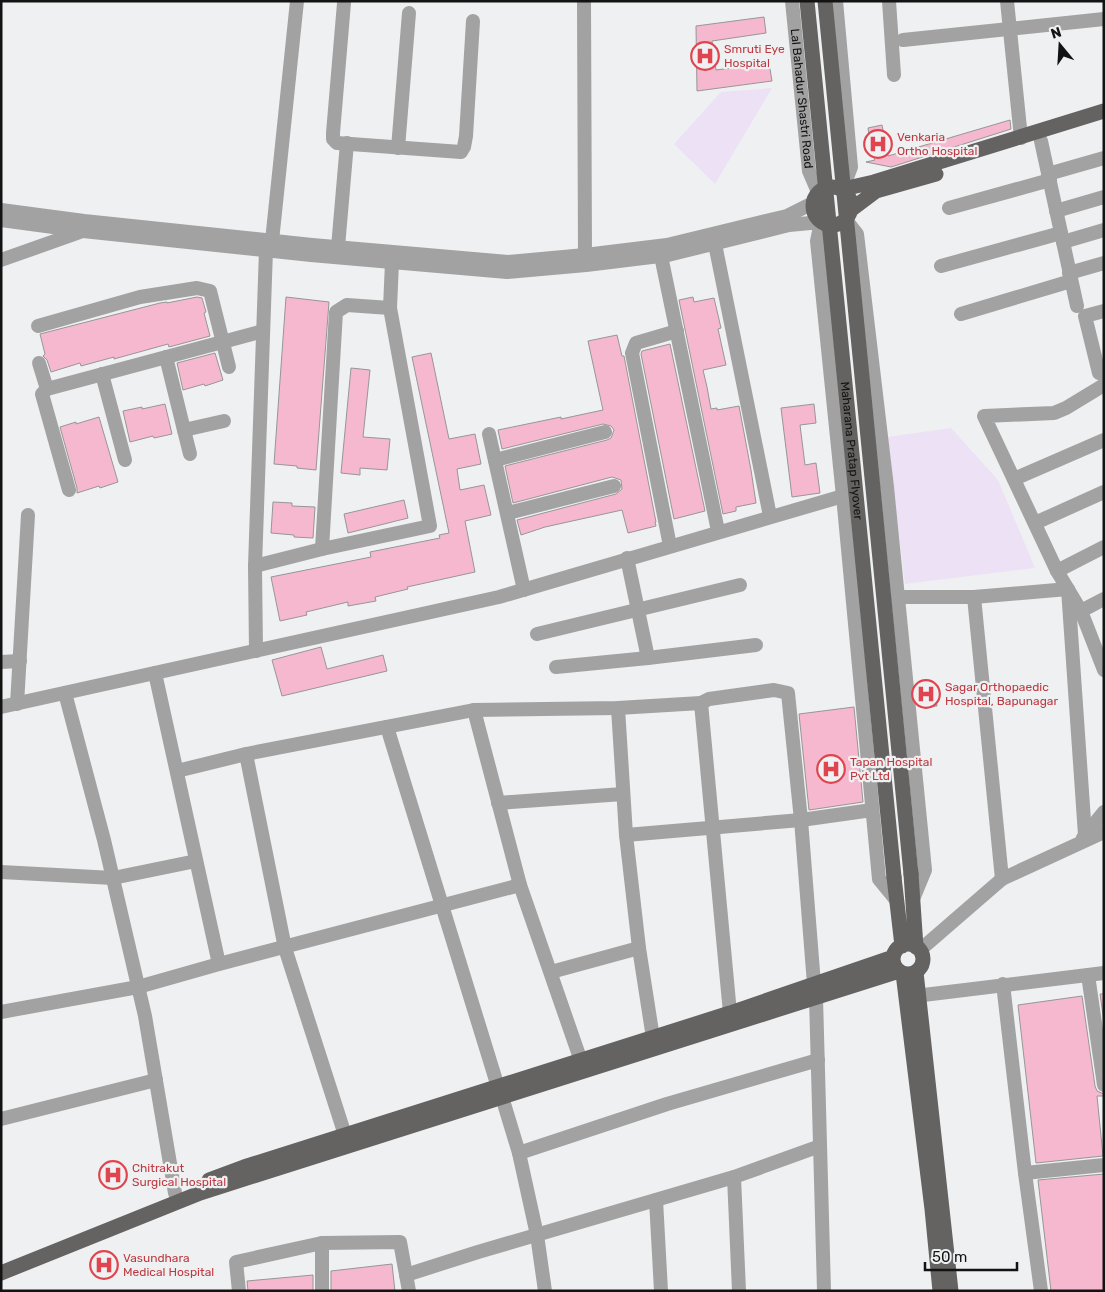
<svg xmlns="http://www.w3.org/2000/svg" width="1105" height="1292" viewBox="0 0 1105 1292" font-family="Rubik,sans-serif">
<rect width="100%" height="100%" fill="#eff0f1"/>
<path fill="#ece1f5" d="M772 88 715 184 674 144 721 92Z
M951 428 998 480 1035 568 905 584 887 437Z"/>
<path fill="#f6b8ce" stroke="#979696" d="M764 17 766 33 712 41 716 70 769 63 772 81 697 91 696 26Z
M1010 120 1011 129 891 167 866 162 875 160 872 155 868 128 882 125 888 156Z
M197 297 202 298 206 312 204 313 210 336 169 347 168 344 114 359V357L81 366 80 363 51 372 47 360 43 356 45 354 40 334 160 303 167 302V303Z
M286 297 329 302 316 470 297 468V466L274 464Z
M693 297 694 302 714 298 721 328 718 329 726 365 703 370 707 387 711 409 717 408V410L739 406 751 470 756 503 736 507V511L723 514 679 300Z
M617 335 622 356H624L656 522H655L656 526 628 533 622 510 545 527 521 535 517 520 616 494 622 489 621 480 612 477 513 503 505 466 607 440 611 438 614 430 611 426 603 424 502 449 498 430 561 417V419L603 410 588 341Z
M670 344 705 511 674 519 641 354 642 351Z
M215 353 223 380 205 386 204 384 183 390 177 363Z
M431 353 449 439 475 434 481 464 457 469 460 490 484 485 491 515 465 521 475 572 407 587 408 589 375 597 376 601 348 606V602L306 612 307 615 280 621 271 577 371 557 370 552 440 538 439 535 449 533 412 357Z
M351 368 370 370 363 437 390 439 387 470 360 468V475L341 473Z
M165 404 172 434 154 438 153 436 130 442 123 411 142 407V409Z
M814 404 816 423 800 425 805 465 816 463 820 493 792 497 781 408Z
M99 417 118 482 100 488 99 486 77 493V488L60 427 76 422V424Z
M404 500 408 518 348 533 344 514Z
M273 502 292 503V506L315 507 313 538 294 537V535L271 533Z
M321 647 327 669 383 655 387 671 282 696 272 660Z
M935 686 937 706 921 707 920 687Z
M854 707 863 802 809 810 799 714Z
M1100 994H1104V1022Z
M1082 996 1095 1086 1097 1091 1104 1094V1096H1097L1103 1156 1036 1163 1018 1005Z
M1104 1174V1291H1051L1038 1180Z
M392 1264 395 1291H331V1271Z
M313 1275V1291H248L247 1281Z"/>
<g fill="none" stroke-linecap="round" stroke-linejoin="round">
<g stroke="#a3a2a2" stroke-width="14">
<path d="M584 1 585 255"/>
<path id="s1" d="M792 1 809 171 818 192"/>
<path d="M836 1 851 167 843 188"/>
<path d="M889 1 894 75"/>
<path d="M1007 1 1021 138"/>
<path d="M344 3 333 133V139L337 143 461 152 464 147 466 136 473 21"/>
<path d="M903 40 1104 19"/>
<path d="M1041 141 1077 306"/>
<path d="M398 148 409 13"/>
<path d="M1048 174 1104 158"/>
<path d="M949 208 1050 180"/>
<path d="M1 210 84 221 312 245 508 262 585 255 667 245 787 216 813 203"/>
<path d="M1056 211 1104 197"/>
<path d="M1 220 83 231 311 255 507 272 586 265 668 255 789 225 821 222 817 241 843 496 879 879 897 901"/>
<path d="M846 220 857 234 887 487 925 870 913 899"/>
<path d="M1063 242 1104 230"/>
<path d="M715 244 770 516"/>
<path d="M338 247 347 143"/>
<path d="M661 256 718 531"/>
<path d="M1 260 80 232"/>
<path d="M941 266 1061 233"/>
<path d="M1069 273 1104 263"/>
<path d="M961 314 1071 281"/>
<path d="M38 326 140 297 197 288 210 291 229 367"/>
<path d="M166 357 184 430 224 421"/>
<path d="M39 363 47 389"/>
<path d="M1099 373 1085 316 1104 311"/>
<path d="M102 374 125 460"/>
<path d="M1104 385 1066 408 1054 413 984 416 1057 571 1081 611 1104 670"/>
<path d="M184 430 190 454"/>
<path d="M489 434 524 590"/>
<path d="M495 460 605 432"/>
<path d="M1014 479 1104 440"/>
<path d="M69 490 42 394 47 389 263 331"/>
<path d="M508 513 614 486"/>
<path d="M1035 523 1104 492"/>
<path d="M670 546 632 353 636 343 677 331"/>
<path d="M322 549 336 312 347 305 390 308"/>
<path d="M627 558 648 658"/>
<path d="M255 566 322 549 430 526 390 308 392 262"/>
<path d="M1057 571 1104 547"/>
<path d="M897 597H974L1068 589 1085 835"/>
<path d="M974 597 1002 879"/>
<path d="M1081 611 1104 599"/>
<path d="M537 634 740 585"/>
<path d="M256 651 255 566 266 250 272 241 297 1"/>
<path d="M1 662 20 661"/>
<path d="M556 667 648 658 756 645"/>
<path d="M155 673 219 964"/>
<path d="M65 693 104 840 145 1016 175 1193"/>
<path d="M701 703 709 699 774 690 788 693 801 820 814 984"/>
<path d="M17 704 28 515"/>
<path d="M1 707 499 597 843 496"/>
<path d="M618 708 626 835 639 948 653 1038"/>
<path d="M474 710 618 708 701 703 730 1013"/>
<path d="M387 727 498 1087"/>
<path d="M246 754 474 710 520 885"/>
<path d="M177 771 246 754 285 948 345 1135"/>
<path d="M498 803 623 794"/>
<path d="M626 835 801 820 872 810"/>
<path d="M1083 838 1104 812"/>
<path d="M1 872 113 878 196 861"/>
<path d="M920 950 1002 879 1104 832"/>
<path d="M551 972 639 948"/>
<path d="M1088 975 1104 1085"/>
<path d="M1003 984 1025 1173 1041 1291"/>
<path d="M816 997 824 1291"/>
<path d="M907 997 1104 973"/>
<path d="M1 1012 138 987 219 964 520 885 581 1061"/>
<path d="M502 1097 519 1153 537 1235 545 1291"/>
<path d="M1 1119 156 1080"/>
<path d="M519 1153 667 1104 818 1060"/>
<path d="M1025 1173 1104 1165"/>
<path d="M734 1177 739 1291"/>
<path d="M656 1200 661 1291"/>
<path d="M406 1275 478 1252 734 1177 820 1146"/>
<path d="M239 1291 236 1262 322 1243"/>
<path d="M322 1291V1243L400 1242 409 1291"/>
</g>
<path stroke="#646362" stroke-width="15" d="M813 206a19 19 0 1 1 38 0a19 19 0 1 1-38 0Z
M843 189 874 182 1104 111
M852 209 876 191 936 174
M911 874 916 947
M894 877 902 946
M893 959a15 15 0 1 1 30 0a15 15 0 1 1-30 0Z
M916 972 951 1291
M903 973 932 1209 940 1291
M209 1180 244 1167 730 1013 893 957
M1 1273 200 1193 899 971"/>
<g stroke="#646362" stroke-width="15">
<path id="s2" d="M807 1 894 877"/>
<path d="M825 1 911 874"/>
</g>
</g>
<defs>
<symbol id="hospital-ring" viewBox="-11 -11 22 22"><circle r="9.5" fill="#eff0f1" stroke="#e0444e" stroke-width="1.5"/><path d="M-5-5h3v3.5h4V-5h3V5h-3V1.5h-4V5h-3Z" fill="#e0444e"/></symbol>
</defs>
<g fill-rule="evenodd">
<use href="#hospital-ring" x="689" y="40" width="32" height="32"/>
<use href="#hospital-ring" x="862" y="128" width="32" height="32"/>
<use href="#hospital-ring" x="910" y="678" width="32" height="32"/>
<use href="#hospital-ring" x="815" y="753" width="32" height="32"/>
<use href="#hospital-ring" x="97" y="1159" width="32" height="32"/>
<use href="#hospital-ring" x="88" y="1249" width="32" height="32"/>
</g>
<g text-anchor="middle" stroke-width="4.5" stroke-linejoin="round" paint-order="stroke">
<g font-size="12" fill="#be3a42" stroke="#eff0f1" text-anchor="start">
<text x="724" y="53">Smruti Eye<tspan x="724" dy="14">Hospital</tspan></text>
<text x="897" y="141">Venkaria<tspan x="897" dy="14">Ortho Hospital</tspan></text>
<text x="945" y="691">Sagar Orthopaedic<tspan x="945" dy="14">Hospital, Bapunagar</tspan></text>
<text x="850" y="766">Tapan Hospital<tspan x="850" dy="14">Pvt Ltd</tspan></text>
<text x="132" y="1172">Chitrakut<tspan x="132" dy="14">Surgical Hospital</tspan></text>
<text x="123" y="1262">Vasundhara<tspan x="123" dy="14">Medical Hospital</tspan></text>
</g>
<g font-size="12" fill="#131313" stroke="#eff0f1">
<text dy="4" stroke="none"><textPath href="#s1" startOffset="98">Lal Bahadur Shastri Road</textPath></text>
<text dy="4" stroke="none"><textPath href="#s2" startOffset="452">Maharana Pratap Flyover</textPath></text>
</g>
</g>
<rect width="1105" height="1292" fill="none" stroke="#131313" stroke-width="5"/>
<g transform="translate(1060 45) rotate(342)" stroke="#eff0f1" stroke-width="4" paint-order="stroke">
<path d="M0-4L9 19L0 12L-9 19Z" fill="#131313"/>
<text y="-8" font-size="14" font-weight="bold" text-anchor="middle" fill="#131313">N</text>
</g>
<path d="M925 1262v8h92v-8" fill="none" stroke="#131313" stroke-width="2.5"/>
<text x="932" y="1262" font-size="15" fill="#131313" stroke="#eff0f1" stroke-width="4" paint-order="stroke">50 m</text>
</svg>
